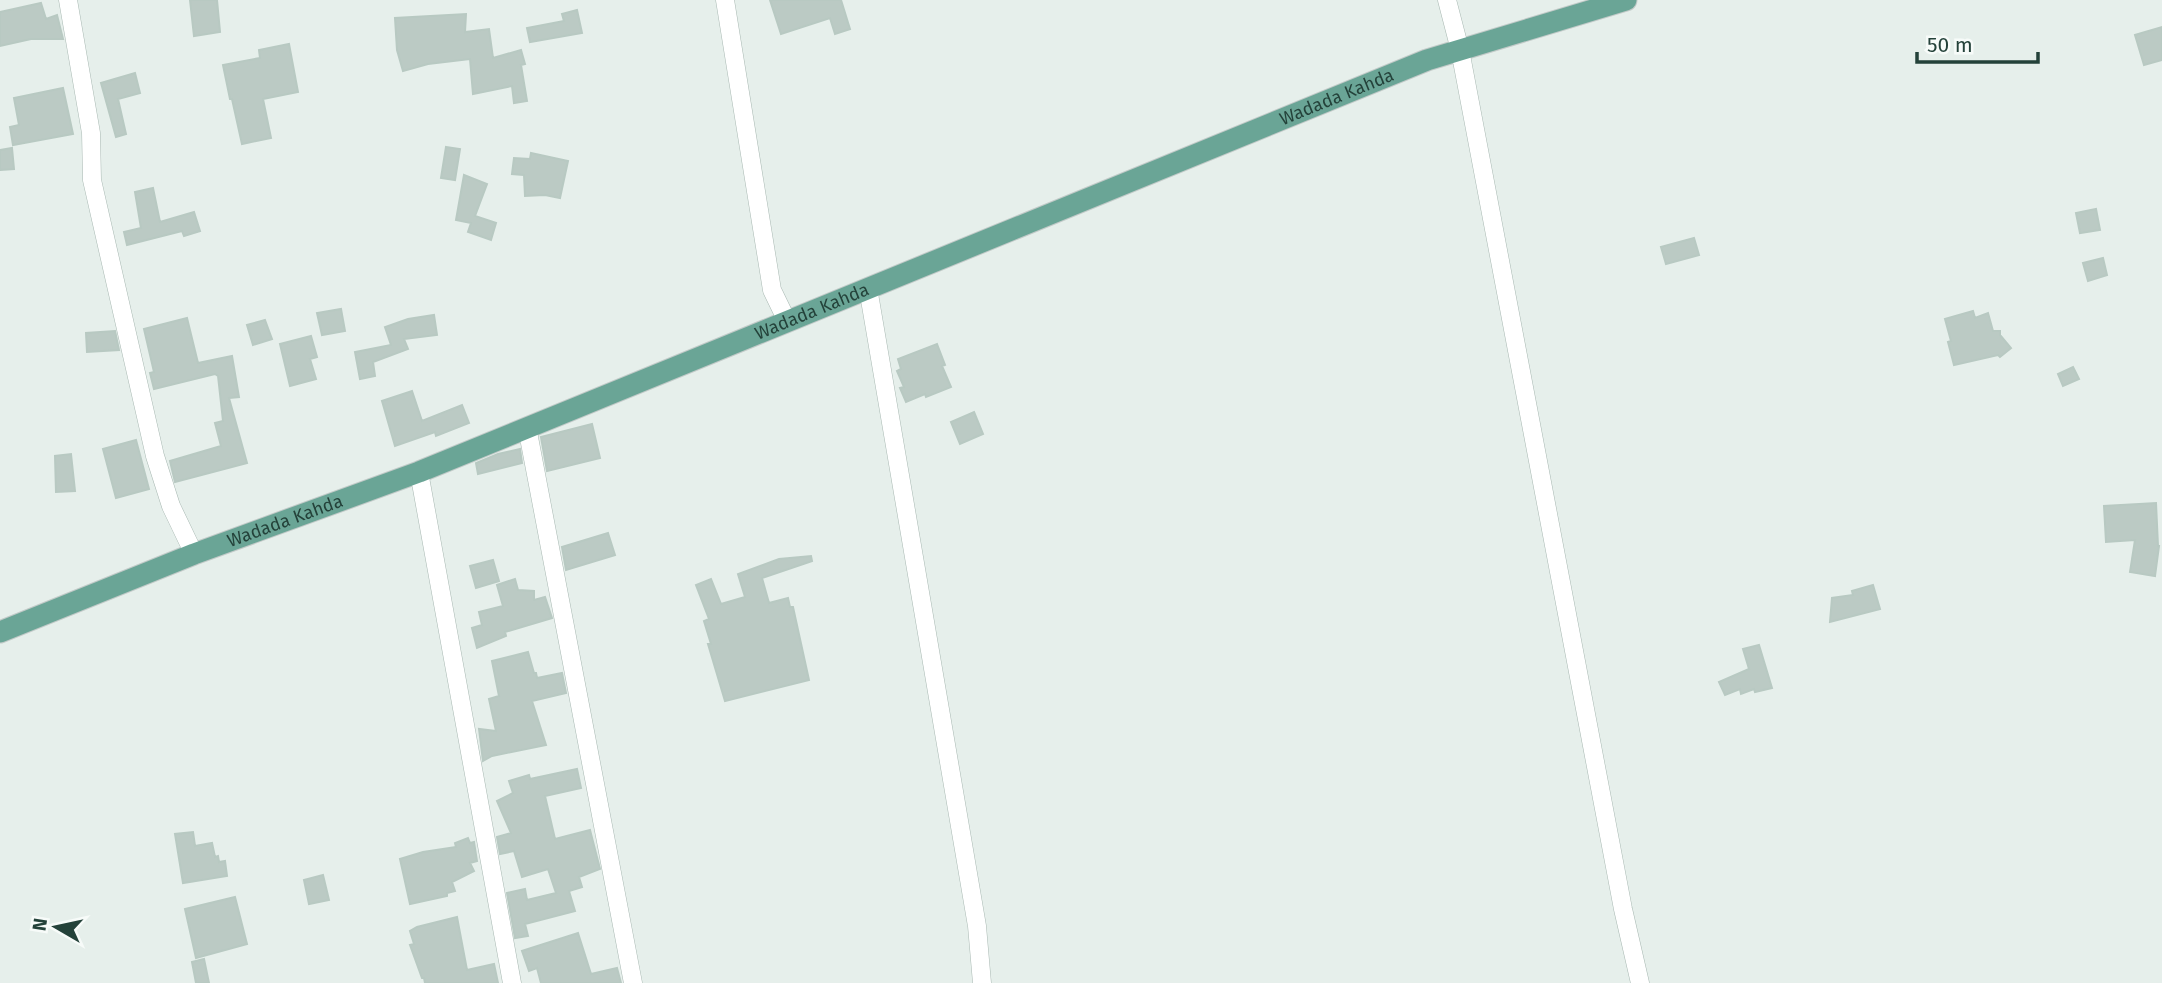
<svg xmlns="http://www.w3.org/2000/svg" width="2162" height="983" viewBox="0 0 2162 983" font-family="'Fira Sans',sans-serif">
<rect width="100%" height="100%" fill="#e6efeb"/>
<path fill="#bbcac4" stroke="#b8c9c2" stroke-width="2" d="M190 0H217L220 32 194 36Z
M770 0H841L850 29 835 34 830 18 781 34Z
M41 3 46 19 57 15 63 39H31L0 46V12Z
M577 10 582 33 530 42 527 28 564 21 562 14Z
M466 14 465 32 489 29 493 58 521 50 525 64 521 65 527 101 514 103 512 86 473 94 470 59 428 64 403 71 397 50 395 18Z
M2162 27V60L2144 65 2135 35Z
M289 44 298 92 263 99 271 138 242 144 232 99H230L223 65 260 58 259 50Z
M135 73 140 93 118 99 126 134 116 137 101 83Z
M63 88 73 134 13 145 10 127 19 125 14 98Z
M446 147 460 149 455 180 441 178Z
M12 148 14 169 0 170V150Z
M531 153 568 161 560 198 545 195 525 196 524 175 512 174 514 158 530 159Z
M464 175 487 184 475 216 496 223 491 240 468 232 471 223 456 220Z
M153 188 160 222 194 212 200 231 184 236 182 231 127 245 124 232 141 228 135 192Z
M2096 209 2100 230 2080 233 2076 213Z
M1694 238 1699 255 1666 264 1661 247Z
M2103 258 2107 275 2088 281 2083 263Z
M341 309 345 331 322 335 317 313Z
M1973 311 1975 318 1988 313 1993 331H2000V335L2011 348 2000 357 1998 355 1954 365 1948 342 1951 341 1945 319Z
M434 315 437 335 404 339 408 349 373 362 375 376 360 379 355 352 391 345 385 327 408 319Z
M187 318 198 363 232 356 239 397 229 398 247 463 175 482 170 461 221 446 215 423 223 421 218 376 215 374 154 389 150 373 154 372 144 329Z
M265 320 272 339 253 345 247 325Z
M115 331 119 350 87 352 86 333Z
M311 336 317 357 310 359 316 379 290 386 280 344Z
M937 344 945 365 942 366 951 387 926 397 925 394 906 402 900 388 904 387 897 371 901 369 898 359Z
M2073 367 2079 379 2063 386 2058 374Z
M412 391 422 421 462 405 469 423 436 436 435 432 395 446 382 401Z
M974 412 983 434 960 444 951 422Z
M592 424 600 458 547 471 541 437Z
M136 440 149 489 116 498 103 449Z
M520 449 522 463 478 474 476 463 498 454Z
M71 454 75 491 56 492 55 456Z
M2156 503 2158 546H2159L2155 576 2130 572 2135 540 2106 542 2104 506Z
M608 533 615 555 566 570 562 547Z
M811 556 812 561 762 578 769 603 788 598 790 607H793L809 680 725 701 708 644H711L704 621 709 619 696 585 711 579 721 604 745 597 738 574 779 559Z
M493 560 499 581 476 588 470 566Z
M515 579 518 590 534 591V600L545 597 552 618 505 632 506 636 477 648 472 628 482 625 479 612 503 606 497 585Z
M1873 585 1880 609 1830 622 1832 598 1853 595 1852 591Z
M1759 645 1772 688 1755 692 1754 689 1741 694 1740 689 1725 695 1719 682 1749 669 1743 649Z
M528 652 534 673H536L537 678 562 673 566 693 532 701 546 745 492 756 483 761 479 729 496 731 489 699 499 696 492 661Z
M577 769 581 788 545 796 555 839 590 830 600 869 579 877 582 887 569 891 575 911 525 924 528 936 515 938 507 893 525 889 527 900 556 893 548 869 522 877 514 851 500 854 497 837 511 833 497 801 513 793 509 781 529 775 530 779Z
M193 832 195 846 212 843 215 857 218 856 219 862 225 861 227 876 183 883 175 834Z
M468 838 470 843 474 842 477 861 470 863 474 871 452 882 455 891 447 893V896L410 904 400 859 423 852 456 847 455 843Z
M323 875 329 900 309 904 304 880Z
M235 897 247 944 196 958 185 909Z
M457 917 467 970 494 964 498 983H425L424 978H422L410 945 414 944 410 931 417 927Z
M578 933 591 974 617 968 621 983H541L537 968 529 971 522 951Z
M204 959 209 983H196L192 962Z"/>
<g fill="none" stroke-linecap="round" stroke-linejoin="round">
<defs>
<path id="minor" d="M68 0 91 133 92 180 155 456 171 506 194 554
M725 0 772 290 787 321
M1447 0 1460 50 1623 909 1640 983
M868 288 977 926 982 983
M527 427 633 983
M419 472 512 983"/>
<g id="major">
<path id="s1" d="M0 632 194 554 419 472 1427 60 1626 0"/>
</g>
</defs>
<use href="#minor" stroke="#a8b8b2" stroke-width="19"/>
<use href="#major" stroke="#c2cac8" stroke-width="23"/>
<use href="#minor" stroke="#fff" stroke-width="18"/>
<use href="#major" stroke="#6aa596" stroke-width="21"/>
</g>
<g text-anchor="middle" stroke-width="6" stroke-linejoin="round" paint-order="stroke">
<g font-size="18" fill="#24423a" stroke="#f7fbf9">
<text dy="6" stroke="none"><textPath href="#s1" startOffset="1440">Wadada Kahda</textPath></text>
<text dy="6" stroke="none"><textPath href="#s1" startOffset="873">Wadada Kahda</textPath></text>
<text dy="6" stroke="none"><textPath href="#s1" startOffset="306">Wadada Kahda</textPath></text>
</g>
</g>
<g transform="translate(56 927) rotate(279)" stroke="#f7fbf9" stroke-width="5" paint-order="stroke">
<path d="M0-5L12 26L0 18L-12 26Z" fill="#24423a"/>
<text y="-10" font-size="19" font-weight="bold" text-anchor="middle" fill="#24423a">N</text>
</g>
<path d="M1917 52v10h121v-10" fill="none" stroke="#24423a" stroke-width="3.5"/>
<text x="1927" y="52" font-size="21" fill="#24423a" stroke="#f7fbf9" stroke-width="5" paint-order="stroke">50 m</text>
</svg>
